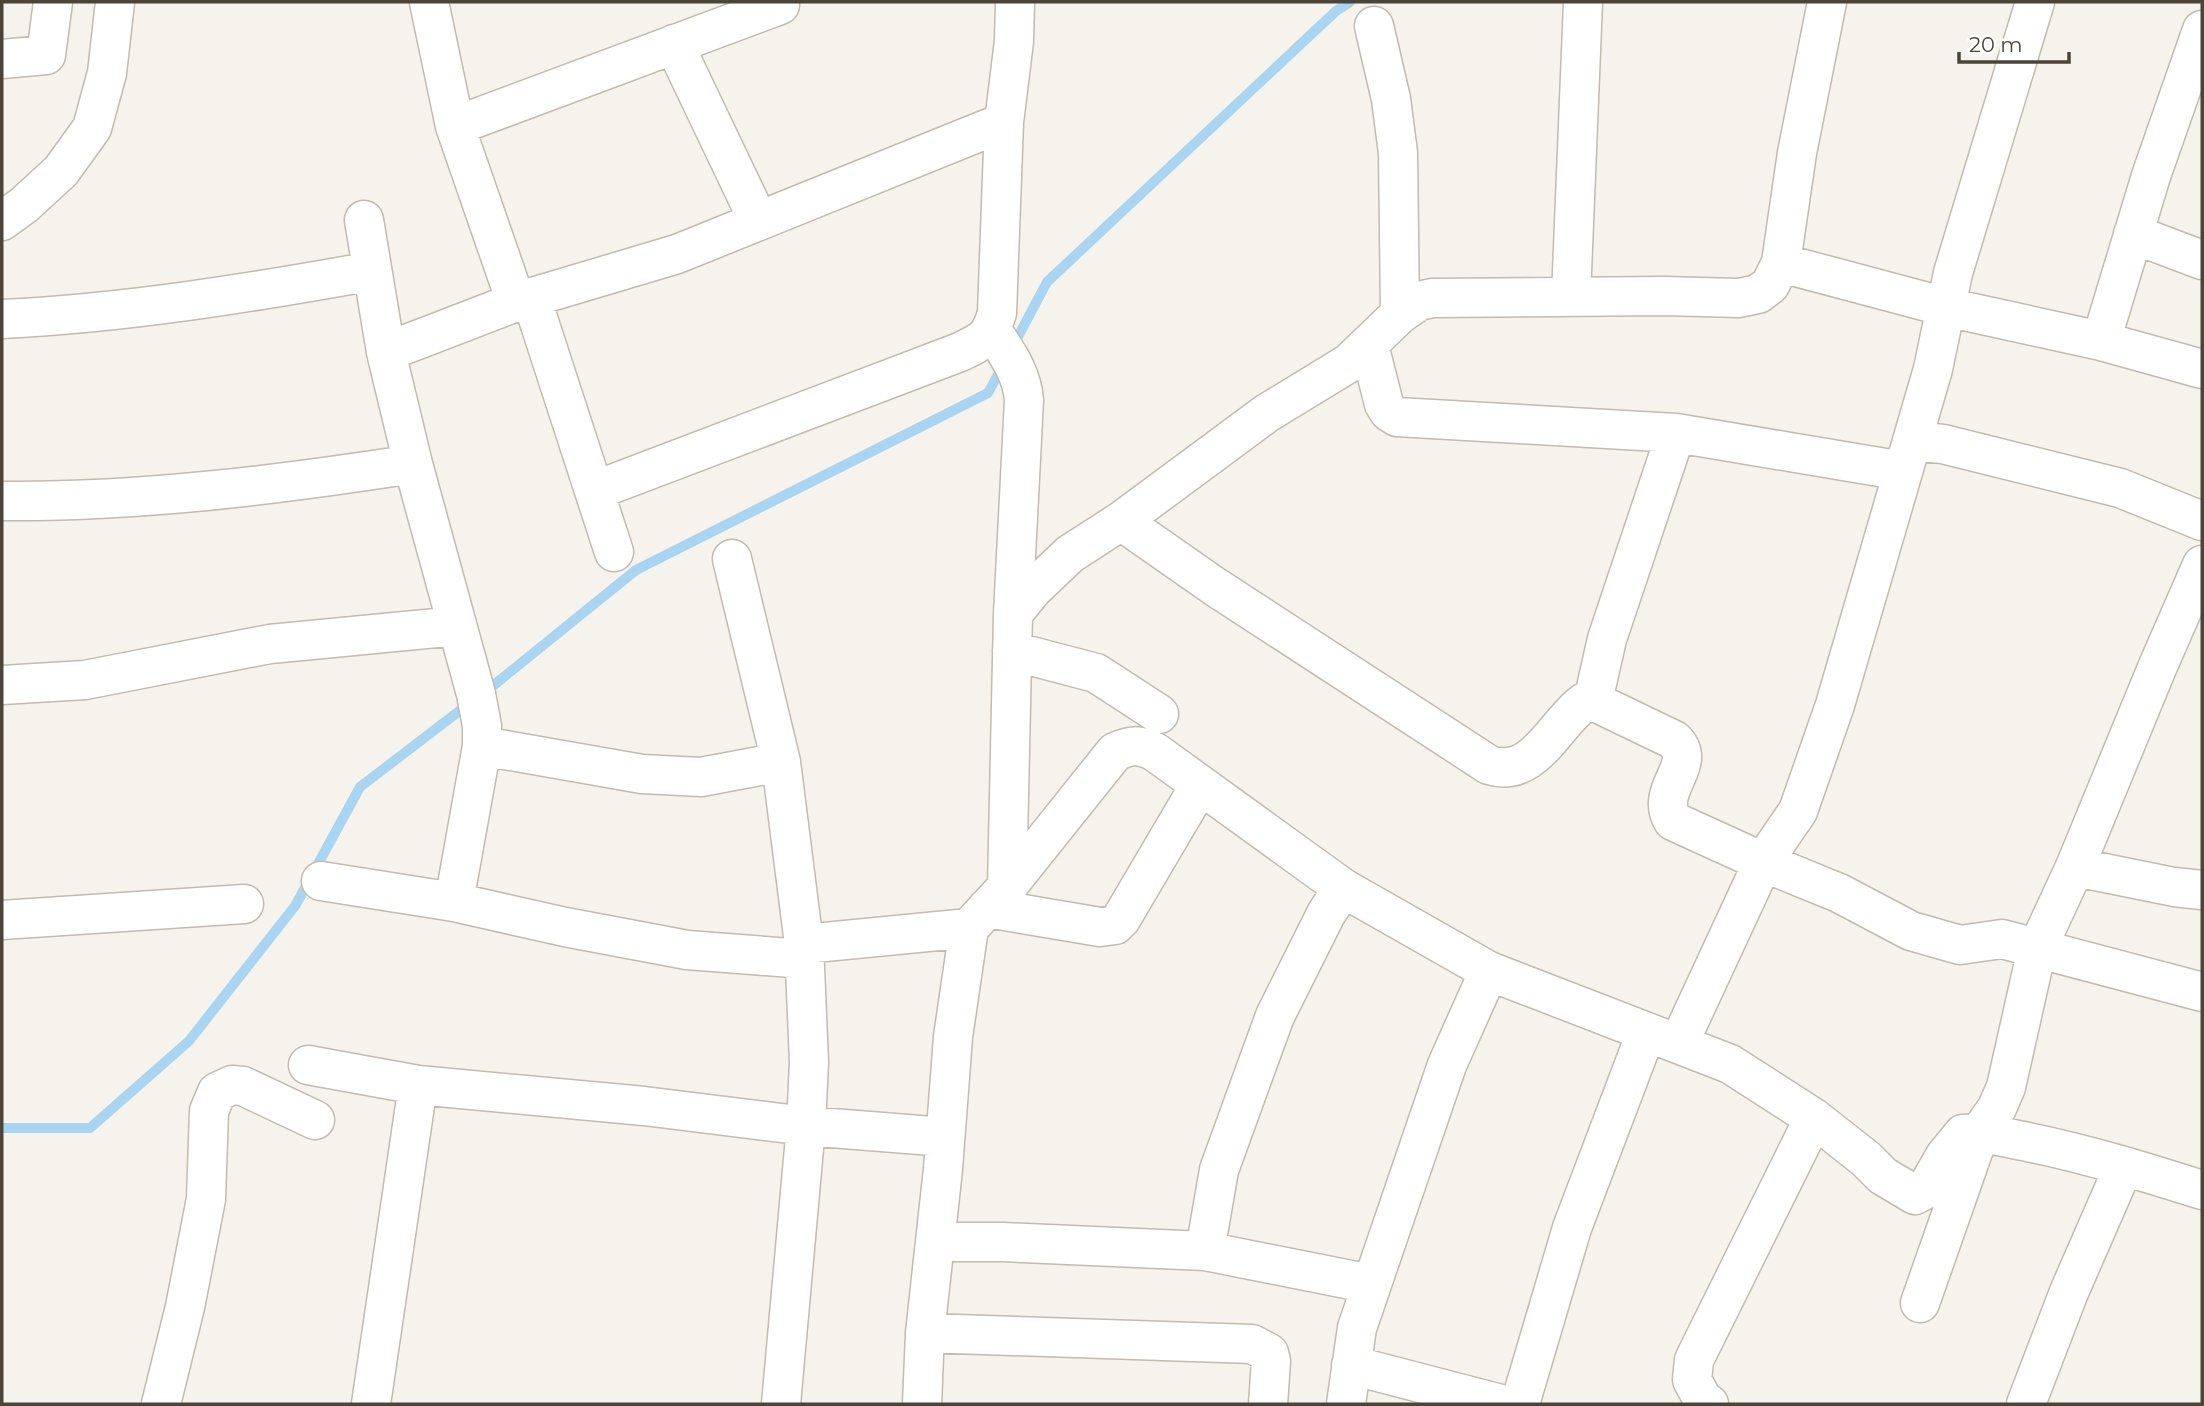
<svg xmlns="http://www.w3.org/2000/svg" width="2204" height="1406" viewBox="0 0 2204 1406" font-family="Montserrat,sans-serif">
<rect width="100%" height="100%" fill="#f6f3ec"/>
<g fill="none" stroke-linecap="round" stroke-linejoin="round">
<path stroke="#a9d4f2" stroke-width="10" d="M1012 348 1047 282 1336 11 1350 2
M484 693 636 570 988 393 1003 365
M2 1128H90L189 1041 295 906 360 787 471 702"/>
<defs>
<path id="street" d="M429 2 455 126 516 302 677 254 1004 122
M1374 26 1391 99 1398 153 1400 314
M674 44 758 220
M2 59 46 55 53 2
M455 126 780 5
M364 220 386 352 413 464 476 694 482 726V746L454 902
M2 221 24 205 61 171 92 128 107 73 115 2
M2133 234 2202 260
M1781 263 1946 307 2101 341 2202 369
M531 297 614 552
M1571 297 1583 2
M2 319C126 313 250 293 372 271
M992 330C1006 352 1022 373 1024 400L1013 614 1007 887
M2101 341 2151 176 2202 30
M1369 345 1384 404 1389 412 1397 417 1676 433 1903 471
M386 352 516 302
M1912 441 1943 444 2120 488 2202 521
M594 491 960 352C983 341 990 338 997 313L1004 122 1014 41 1015 2
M2 501C139 502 277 485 413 464
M1121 521 1214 586 1489 765C1535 780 1555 722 1586 701H1593L1674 740C1700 765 1653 789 1673 821L1763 862 1798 811 1835 705 1933 369 1953 273 2035 2
M732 559 781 762 804 944 809 1062 806 1126 781 1404
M1013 614 1033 589 1070 554 1121 521 1267 413 1349 363 1400 314 1419 301 1432 298 1664 296 1739 298 1758 294 1770 285 1781 263 1797 153 1827 2
M1012 651 1096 673 1159 714
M2 685 85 680 270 644 457 626
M1593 701 1607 639 1676 433
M482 746 642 774 701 777 781 762
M2075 867 2157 668 2202 565
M321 881 454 902 565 927 687 950 804 959
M987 908 1100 927 1115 925 1121 919 1200 785
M2 920 244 904
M804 944 969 928 1007 887 1115 752C1130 745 1139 744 1155 752L1343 888 1489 971 1447 1065 1357 1328 1346 1404
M1489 971 1730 1064 1814 1118 1866 1159 1883 1176 1915 1195 1926 1189 1945 1156 1963 1134C1986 1132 2006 1138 2028 1142 2087 1154 2145 1172 2202 1190
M1679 1043 1763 862 1839 893 1911 931 1960 945 2002 939 2202 992
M308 1065 418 1085 644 1106 806 1126 945 1137
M935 1242H1002L1205 1251 1371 1284
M1205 1251 1219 1170 1252 1079 1275 1016 1326 914 1343 888
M1920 1303 1980 1132 1997 1108 2006 1087 2037 949 2075 867 2174 887 2202 890
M925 1333 1252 1344 1269 1353 1271 1361 1268 1404
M1351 1365 1501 1404
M161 1404 185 1307 206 1199 209 1111 217 1092 232 1085 243 1086 315 1120
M371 1404 418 1085
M922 1404 925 1333 943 1169 953 1037 969 928
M1520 1404 1572 1228 1646 1033
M1709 1404 1704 1402 1692 1380 1694 1360 1814 1118
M2026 1404 2069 1292 2124 1166"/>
</defs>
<use href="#street" stroke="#c2bbae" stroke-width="41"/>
<use href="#street" stroke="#fff" stroke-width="38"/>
</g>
<rect width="2204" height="1406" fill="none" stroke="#4b4439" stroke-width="7"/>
<path d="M1959 52v10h110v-10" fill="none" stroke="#4b4439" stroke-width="3.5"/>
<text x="1969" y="52" font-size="21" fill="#4b4439" stroke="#ffffff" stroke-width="5" paint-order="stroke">20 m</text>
</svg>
